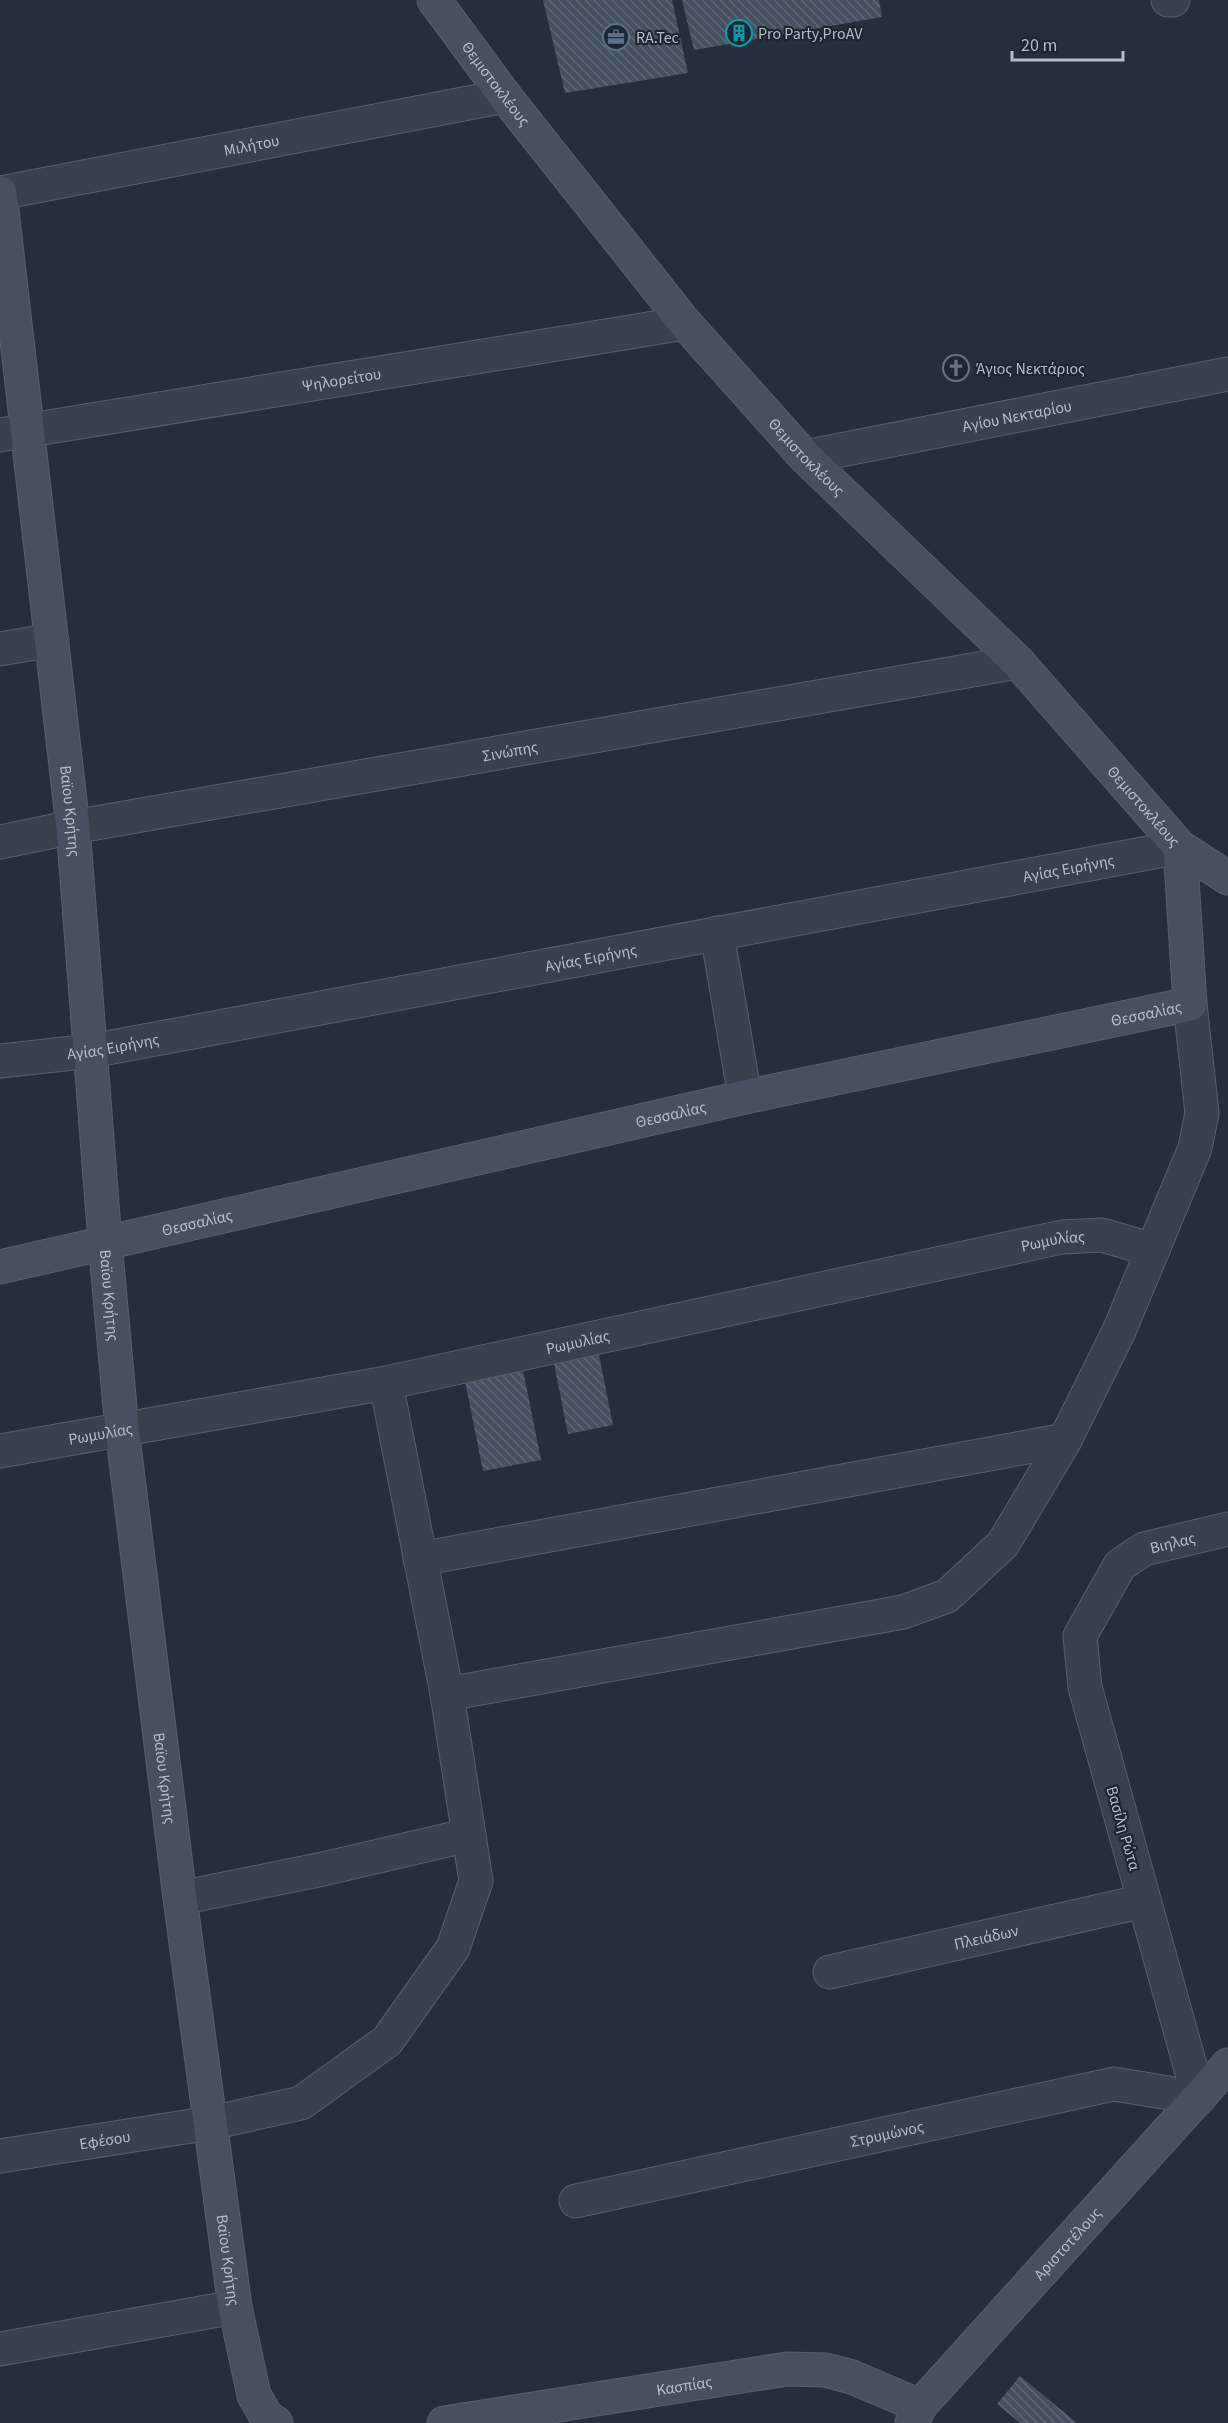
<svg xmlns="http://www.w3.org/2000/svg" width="1228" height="2423" viewBox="0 0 1228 2423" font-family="'Source Sans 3',sans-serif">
<defs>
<pattern id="building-back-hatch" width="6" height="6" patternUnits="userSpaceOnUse" patternTransform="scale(1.5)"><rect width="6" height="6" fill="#455162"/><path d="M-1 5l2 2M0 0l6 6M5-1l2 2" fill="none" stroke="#5d6877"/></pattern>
</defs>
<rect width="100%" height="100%" fill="#242f3e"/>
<path fill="url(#building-back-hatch)" d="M543 0H672L688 73 565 93Z
M682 0H879L882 17 694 50Z
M598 1350 613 1425 568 1434 553 1359Z
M522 1365 541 1460 483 1471 464 1376Z
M1020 2376 1077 2423H1020L997 2404Z"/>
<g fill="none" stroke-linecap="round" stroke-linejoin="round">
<defs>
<g id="street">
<path d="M1168 0H1173"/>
<path id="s1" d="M0 193 505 96"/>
<path id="s2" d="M0 435 685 323"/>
<path id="s3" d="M805 457 1228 374"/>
<path d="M0 649 52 640"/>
<path id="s4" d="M0 842 73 827 1018 662"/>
<path d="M717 933 745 1097"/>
<path id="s5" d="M0 1061 91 1051 1180 847"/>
<path id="s6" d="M0 1451 386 1383 1062 1237 1102 1235 1153 1250"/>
<path d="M420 1559 1065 1440"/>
<path d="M447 1694 903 1612 947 1596 1003 1544 1065 1440 1119 1331 1195 1148 1202 1113 1190 1004"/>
<path d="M180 1898 323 1869 469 1835"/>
<path id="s7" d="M830 1972 1144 1901"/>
<path id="s8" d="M0 2156 211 2123 301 2103 387 2041 453 1948 476 1881 447 1694 386 1383"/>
<path id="s9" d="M576 2201 1114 2084 1199 2098 1085 1687 1080 1636 1120 1565 1144 1549 1228 1529"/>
<path d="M0 2349 235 2307"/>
</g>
<g id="secondary">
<path id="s10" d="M434 0 505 96 685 323 805 457 1018 662 1180 847 1228 878"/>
<path id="s11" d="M0 193 73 827 105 1242 122 1429 180 1898 235 2307 254 2395 266 2416 276 2423"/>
<path id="s12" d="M0 1267 745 1097 1190 1004 1180 847"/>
<path id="s13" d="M444 2423 787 2369 825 2370 852 2377 920 2406"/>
<path id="s14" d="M912 2423 920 2406 1228 2065"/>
</g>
</defs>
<use href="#street" stroke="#565f6c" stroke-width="35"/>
<use href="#secondary" stroke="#565f6c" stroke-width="35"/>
<use href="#street" stroke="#38414e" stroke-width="33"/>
<use href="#secondary" stroke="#465061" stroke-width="33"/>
</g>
<defs>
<symbol id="building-ring" viewBox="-11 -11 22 22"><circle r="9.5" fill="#1d2633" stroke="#0f9aa8" stroke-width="1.5"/><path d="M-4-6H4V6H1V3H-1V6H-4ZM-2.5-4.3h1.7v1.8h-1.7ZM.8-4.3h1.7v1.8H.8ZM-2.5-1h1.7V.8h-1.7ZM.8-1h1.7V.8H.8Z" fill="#0f9aa8"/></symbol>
<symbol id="office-ring" viewBox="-11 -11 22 22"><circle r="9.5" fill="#1d2633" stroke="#5c6f8a" stroke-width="1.5"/><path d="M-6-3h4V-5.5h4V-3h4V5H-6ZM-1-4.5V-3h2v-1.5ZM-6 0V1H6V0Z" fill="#5c6f8a"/></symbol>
<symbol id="church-ring" viewBox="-11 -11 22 22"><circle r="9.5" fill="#1d2633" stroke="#6b7280" stroke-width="1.5"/><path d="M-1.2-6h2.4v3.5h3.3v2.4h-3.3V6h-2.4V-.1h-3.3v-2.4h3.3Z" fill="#6b7280"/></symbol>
</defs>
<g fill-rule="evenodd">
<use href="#building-ring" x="724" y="18" width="30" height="30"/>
<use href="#office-ring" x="601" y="22" width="30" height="30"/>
<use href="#church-ring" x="941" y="353" width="30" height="30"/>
</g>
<g text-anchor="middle" stroke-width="4.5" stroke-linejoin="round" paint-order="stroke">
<g font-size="16" fill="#b4bcc9" stroke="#1d2633" text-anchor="start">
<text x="758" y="39">Pro Party,ProAV</text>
<text x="636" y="43">RA.Tec</text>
<text x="976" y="374">Άγιος Νεκτάριος</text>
</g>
<g font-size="16" fill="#b4bcc9" stroke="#1d2633">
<text dy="6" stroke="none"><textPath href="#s10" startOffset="104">Θεμιστοκλέους</textPath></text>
<text dy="6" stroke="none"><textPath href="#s1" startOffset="256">Μιλήτου</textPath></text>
<text dy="6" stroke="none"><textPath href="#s2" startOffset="346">Ψηλορείτου</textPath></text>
<text dy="6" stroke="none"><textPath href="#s3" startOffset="216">Αγίου Νεκταρίου</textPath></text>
<text dy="6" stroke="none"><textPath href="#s10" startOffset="590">Θεμιστοκλέους</textPath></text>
<text dy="6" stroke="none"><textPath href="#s4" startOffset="518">Σινώπης</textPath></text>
<text dy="6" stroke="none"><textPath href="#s10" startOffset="1076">Θεμιστοκλέους</textPath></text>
<text dy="6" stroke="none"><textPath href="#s11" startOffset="622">Βαϊου Κρήτης</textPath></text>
<text dy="6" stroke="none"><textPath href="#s5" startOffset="1086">Αγίας Ειρήνης</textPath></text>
<text dy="6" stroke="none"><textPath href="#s5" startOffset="600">Αγίας Ειρήνης</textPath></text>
<text dy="6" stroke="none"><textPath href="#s12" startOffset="1174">Θεσσαλίας</textPath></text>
<text dy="6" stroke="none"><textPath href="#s5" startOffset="114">Αγίας Ειρήνης</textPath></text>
<text dy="6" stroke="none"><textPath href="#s12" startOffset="688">Θεσσαλίας</textPath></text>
<text dy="6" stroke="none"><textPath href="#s12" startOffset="202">Θεσσαλίας</textPath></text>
<text dy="6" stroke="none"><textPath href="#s6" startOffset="1074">Ρωμυλίας</textPath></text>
<text dy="6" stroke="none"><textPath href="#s11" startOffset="1108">Βαϊου Κρήτης</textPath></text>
<text dy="6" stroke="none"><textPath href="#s6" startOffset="588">Ρωμυλίας</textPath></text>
<text dy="6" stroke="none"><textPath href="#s6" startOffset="102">Ρωμυλίας</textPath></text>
<text dy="6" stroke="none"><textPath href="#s9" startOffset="1254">Βιηλας</textPath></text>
<text dy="6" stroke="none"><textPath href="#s11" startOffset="1594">Βαϊου Κρήτης</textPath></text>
<text transform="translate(1124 1828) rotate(74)" y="6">Βασίλη Ρώτα</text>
<text dy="6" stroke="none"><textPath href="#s7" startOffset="160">Πλειάδων</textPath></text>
<text dy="6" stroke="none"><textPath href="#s9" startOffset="318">Στρυμώνος</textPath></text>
<text dy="6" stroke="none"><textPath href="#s8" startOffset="106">Εφέσου</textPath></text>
<text dy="6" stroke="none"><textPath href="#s14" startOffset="238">Αριστοτέλους</textPath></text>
<text dy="6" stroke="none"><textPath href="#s11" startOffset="2080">Βαϊου Κρήτης</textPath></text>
<text dy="6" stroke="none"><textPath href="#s13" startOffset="243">Κασπίας</textPath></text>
</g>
</g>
<path d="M1012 51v9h111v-9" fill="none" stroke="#b4bcc9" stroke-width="3"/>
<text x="1021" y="51" font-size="18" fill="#b4bcc9" stroke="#1d2633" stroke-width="4.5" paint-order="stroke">20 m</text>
</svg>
